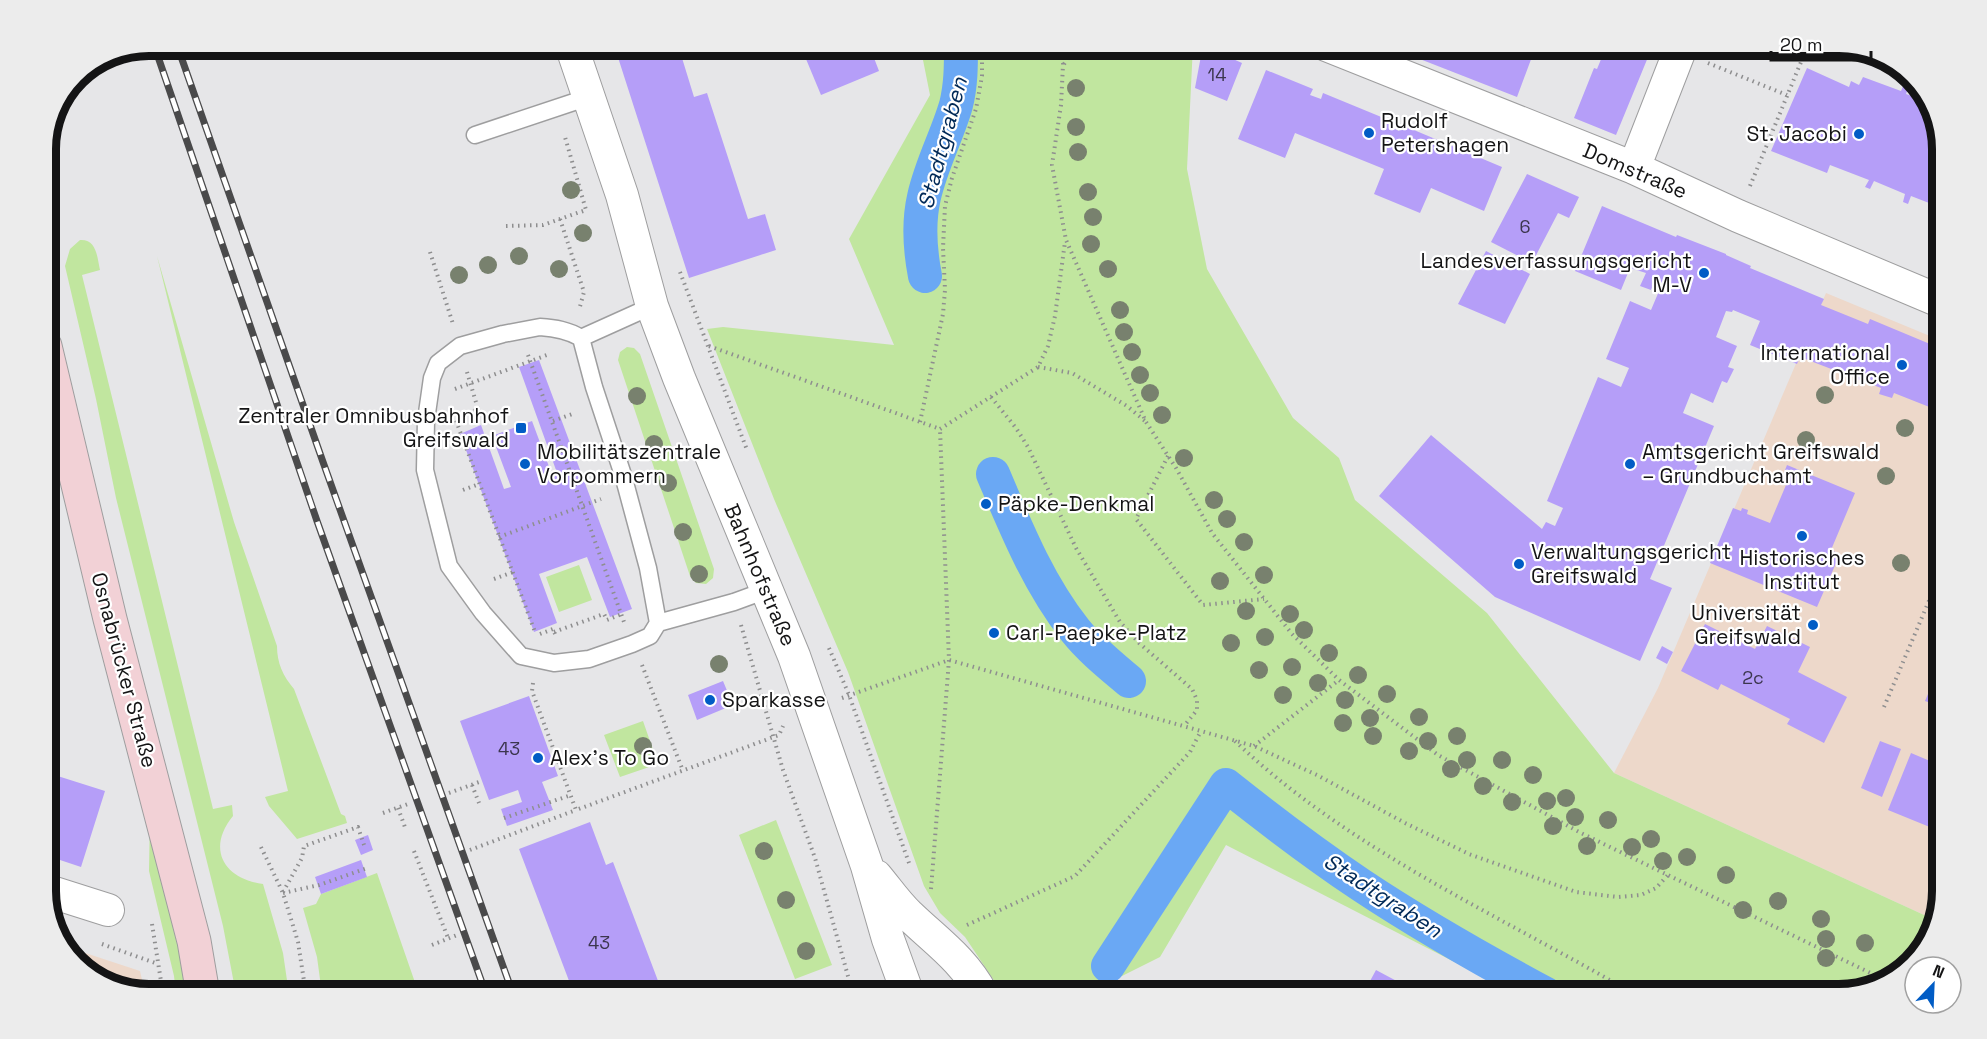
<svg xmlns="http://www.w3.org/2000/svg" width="1987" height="1039" viewBox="0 0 1987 1039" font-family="'Space Grotesk',sans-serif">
<rect width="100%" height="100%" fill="#e6e6e8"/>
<path fill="#edd8ca" d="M1826 293 1942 341V891L1935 920 1614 773 1658 688Z
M61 945 140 971 145 993 102 983 63 948Z"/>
<path fill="#c1e69f" d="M920 45H1193L1187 169 1207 269 1293 418 1339 458 1355 500 1487 613 1614 773 1935 920 1931 937 1891 980 1839 994H1517L1226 845 1160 957 1086 994H1003L965 937 940 913 924 886 848 672 774 499 707 329 723 327 894 345 849 239 930 95Z
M80 240C97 239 97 257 100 270L82 275 213 809 232 805 233 816C206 849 224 879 263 884L283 953 289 994H236L223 926 116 498 96 399 65 266 70 249Z
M157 256 234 522 277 646C277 663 283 676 294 689L341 814 345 816 347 823 297 839 269 806 265 797 288 791Z
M627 347 634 348 640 354 714 569 713 578 706 584 696 583 690 576 618 360 620 352Z
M579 565 592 600 559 612 546 577Z
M643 721 658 764 620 777 604 735Z
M150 814 195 994H176L174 976 149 871Z
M776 820 832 965 795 979 739 835Z
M377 873 419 994H322L317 957 303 908 316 904 321 894Z"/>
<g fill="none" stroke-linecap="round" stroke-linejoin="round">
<path stroke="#6aa8f4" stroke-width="34" d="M925 276C920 250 918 223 924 197 931 165 947 136 956 105 961 85 961 66 961 45
M993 474C1016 528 1038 583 1075 630 1090 649 1110 665 1129 681
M1108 966 1226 785C1270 820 1315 854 1361 885 1421 925 1483 960 1546 994"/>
</g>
<path fill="#b59ef8" d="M614 45H678L694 97 707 93 748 219 765 214 776 250 689 278Z
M806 45H869L879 71 821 95 801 47Z
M1203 45H1235L1233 59 1242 63 1227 101 1195 88Z
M1384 45H1508L1533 54 1517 97Z
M1536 45H1559L1556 52Z
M1607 45H1653L1616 135 1574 118 1594 68 1597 69Z
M1807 68 1849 87 1851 81 1859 85 1863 77 1901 91 1904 84 1909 86 1906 94 1929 102 1942 142V208L1911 196 1908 204 1903 202 1905 194 1874 181 1870 189 1865 187 1869 180 1830 165 1827 173 1771 151Z
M1266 70 1313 89 1310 95 1321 99 1323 93 1391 121 1389 126 1399 131 1402 125 1502 167 1484 211 1431 188 1420 213 1374 194 1384 169 1295 133 1285 158 1238 139Z
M1527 174 1579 197 1569 218 1558 213 1532 263 1491 242Z
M1602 206 1676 237 1677 235 1726 254V255L1751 266 1750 268 1824 299 1821 305 1868 324 1870 319 1942 349V412L1894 393 1892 398 1879 394 1881 388 1800 357 1797 364 1750 345 1760 321 1733 310 1732 312 1726 311 1716 337 1737 346 1728 367 1734 369 1727 383 1722 381 1713 403 1691 393 1683 413 1714 426 1650 579 1672 588 1640 661 1495 597 1379 496 1431 435 1542 529 1546 522 1555 526 1563 508 1547 501 1598 377 1621 387 1629 368 1606 359 1630 301 1651 310 1662 284 1657 281 1658 279 1656 278 1651 290 1640 286 1646 273 1630 268 1621 290 1575 271Z
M1486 251 1530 274 1505 324 1458 304Z
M539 360 632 609 610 617 587 557 539 574 557 623 534 632 460 434 481 425 504 489 511 487 492 436 532 421 551 472 556 470 519 367Z
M1787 465 1855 493 1831 550 1840 554 1817 607 1710 563 1733 508 1741 511 1742 508 1748 510 1747 514 1770 523 1786 485 1780 483Z
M1705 624 1755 649 1767 626 1810 647 1798 672 1847 697 1824 743 1787 724 1790 719 1735 691 1721 684 1718 690 1681 671Z
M1662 646 1673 652 1667 664 1656 658Z
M1942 661V707L1925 701Z
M723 681 733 705 697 720 688 695Z
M529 696 558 776 542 782 553 810 507 826 501 809 522 802 518 790 489 800 460 721Z
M1880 741 1901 749 1882 797 1861 788Z
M1911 753 1942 766V832L1888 810Z
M45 772 105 791 81 867 45 855Z
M590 822 606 865 613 862 663 994H574L519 849Z
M368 835 373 850 361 855 355 840Z
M361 860 367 877 321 894 315 877Z
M1376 970 1421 994H1363Z"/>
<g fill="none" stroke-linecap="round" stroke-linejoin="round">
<defs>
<path id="service" d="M475 135 589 97
M540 327C555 328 568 330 581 338L594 387 623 475 648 568 658 623 650 636 632 644 589 659 554 663 521 656 483 613 449 566 425 470 426 420 432 378 438 363 460 346 503 334Z
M581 338 652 306
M658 623 734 602 767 590"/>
<path id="minor" d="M571 45 622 195 652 306 679 378 794 656 867 866 888 939 908 994
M1326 45 1634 168 1738 216 1942 302
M1634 168 1682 45
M876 876C887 889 897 904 909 915 937 942 963 959 982 994
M45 890 108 910"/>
<path id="secondary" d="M45 346 110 619 194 941 203 994"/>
</defs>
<use href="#service" stroke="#9e9e9f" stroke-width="19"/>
<use href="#minor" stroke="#9e9e9f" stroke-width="34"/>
<use href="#secondary" stroke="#9e9e9f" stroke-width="35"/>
<path stroke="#8e8e8f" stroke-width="4" stroke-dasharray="1.5 4.5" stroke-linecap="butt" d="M1064 45 1061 105 1052 165 1066 240 1146 422 1176 468 1212 533 1292 634 1339 680 1438 755 1581 833 1887 981
M1708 63 1787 95
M1064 64 1077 45
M1750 186 1808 45
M560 219 584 292 579 310
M506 226 543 225 586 210 565 137
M430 252 453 324
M680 272 747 450
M709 346 940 429
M528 355 624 622
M1038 367 1072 373 1127 406 1145 421
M467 372 478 409 455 418 535 632
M455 389 547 355
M991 397 1016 428 1028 447 1076 548 1120 622 1139 643 1192 689 1197 700V710L1184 726
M553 421 575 413
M920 422 943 314 945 290 943 248 945 206 952 178 976 109 982 76V45
M940 429 1038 367 1048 346 1055 316 1065 242
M1168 456 1136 519 1203 605 1264 599
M463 490 479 484
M499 537 601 499
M494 579 513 572
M741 625 783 770 815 858 853 994
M554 632 604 614 607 620 622 614
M540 634 553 629 555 634
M829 648 849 695 909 863
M642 665 683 771
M533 683 532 691 576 810 779 735 783 726
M842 698 949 660 1254 746 1317 775 1405 823 1469 854 1576 892 1618 897 1641 895 1656 888 1668 875
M1884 707 1942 570
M1235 741C1349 850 1499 915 1634 994
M1254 746 1339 680
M472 785 479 803
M449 793 482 781
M398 808 406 830
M383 813 411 803
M504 818 571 795
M261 847 283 893 298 942 306 994
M470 850 576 810
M414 851 448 938
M931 889 949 660 940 429
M283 892 302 858 304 846 358 827 364 845
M283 893 319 885 367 868
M152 924 163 994
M967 925 1075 876 1190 752 1201 731
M102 944 158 964
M432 945 457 935"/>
<use href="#service" stroke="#fff" stroke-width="16"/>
<use href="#minor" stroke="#fff" stroke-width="32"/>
<use href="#secondary" stroke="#f2d1d6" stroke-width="33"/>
<defs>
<path id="rail" d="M154 45 317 521 486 994
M177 45 323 462 513 994"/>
</defs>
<use href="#rail" stroke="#4a4a4b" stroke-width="7"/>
<use href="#rail" stroke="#fff" stroke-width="4.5" stroke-dasharray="14" stroke-linecap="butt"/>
</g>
<g fill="#78816e">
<circle cx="1076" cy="88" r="9"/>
<circle cx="1076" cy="127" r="9"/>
<circle cx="1078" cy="152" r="9"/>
<circle cx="571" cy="190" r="9"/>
<circle cx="1088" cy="192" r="9"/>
<circle cx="1093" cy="217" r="9"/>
<circle cx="583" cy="233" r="9"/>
<circle cx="1091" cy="244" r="9"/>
<circle cx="519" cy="256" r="9"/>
<circle cx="488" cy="265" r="9"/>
<circle cx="559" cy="269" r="9"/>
<circle cx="1108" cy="269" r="9"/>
<circle cx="459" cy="275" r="9"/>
<circle cx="1120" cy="310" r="9"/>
<circle cx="1124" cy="332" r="9"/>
<circle cx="1132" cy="352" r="9"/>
<circle cx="1140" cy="375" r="9"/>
<circle cx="1150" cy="393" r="9"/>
<circle cx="1825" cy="395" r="9"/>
<circle cx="637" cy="396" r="9"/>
<circle cx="1162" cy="415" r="9"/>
<circle cx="1905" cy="428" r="9"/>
<circle cx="1806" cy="440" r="9"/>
<circle cx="654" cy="444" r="9"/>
<circle cx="1184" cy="458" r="9"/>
<circle cx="1886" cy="476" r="9"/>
<circle cx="668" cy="483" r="9"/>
<circle cx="1214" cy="500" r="9"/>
<circle cx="1227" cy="519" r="9"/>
<circle cx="683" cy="532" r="9"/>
<circle cx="1244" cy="542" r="9"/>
<circle cx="1901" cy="563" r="9"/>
<circle cx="699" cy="574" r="9"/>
<circle cx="1264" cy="575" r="9"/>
<circle cx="1220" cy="581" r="9"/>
<circle cx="1246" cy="611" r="9"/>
<circle cx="1290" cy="614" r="9"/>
<circle cx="1304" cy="630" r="9"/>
<circle cx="1265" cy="637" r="9"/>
<circle cx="1231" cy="643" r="9"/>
<circle cx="1329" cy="653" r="9"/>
<circle cx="719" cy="664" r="9"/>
<circle cx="1292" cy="667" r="9"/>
<circle cx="1259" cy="670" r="9"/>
<circle cx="1358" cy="675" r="9"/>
<circle cx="1318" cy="683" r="9"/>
<circle cx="1387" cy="694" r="9"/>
<circle cx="1283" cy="695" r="9"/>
<circle cx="1345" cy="700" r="9"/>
<circle cx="1419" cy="717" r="9"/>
<circle cx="1370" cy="718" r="9"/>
<circle cx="1343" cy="723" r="9"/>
<circle cx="1373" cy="736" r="9"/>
<circle cx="1457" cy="736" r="9"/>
<circle cx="1428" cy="741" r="9"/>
<circle cx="643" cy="746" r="9"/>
<circle cx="1409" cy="751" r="9"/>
<circle cx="1467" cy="760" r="9"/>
<circle cx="1502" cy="760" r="9"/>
<circle cx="1451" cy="769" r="9"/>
<circle cx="1533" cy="775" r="9"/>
<circle cx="1483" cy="786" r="9"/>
<circle cx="1566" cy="798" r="9"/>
<circle cx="1547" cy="801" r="9"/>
<circle cx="1512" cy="802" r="9"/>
<circle cx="1575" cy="817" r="9"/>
<circle cx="1608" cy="820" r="9"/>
<circle cx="1553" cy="826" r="9"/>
<circle cx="1651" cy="839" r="9"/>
<circle cx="1587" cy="846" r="9"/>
<circle cx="1632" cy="847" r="9"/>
<circle cx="764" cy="851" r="9"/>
<circle cx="1687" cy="857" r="9"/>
<circle cx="1663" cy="861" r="9"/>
<circle cx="1726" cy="875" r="9"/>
<circle cx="786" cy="900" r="9"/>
<circle cx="1778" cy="901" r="9"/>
<circle cx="1743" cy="910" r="9"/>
<circle cx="1821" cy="919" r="9"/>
<circle cx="1826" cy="939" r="9"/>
<circle cx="1865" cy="943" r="9"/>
<circle cx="806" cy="951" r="9"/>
<circle cx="1826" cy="958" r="9"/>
</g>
<g fill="#015cc5" stroke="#fff" stroke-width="2">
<circle cx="1369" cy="133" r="6"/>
<circle cx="1859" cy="134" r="6"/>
<circle cx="1704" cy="273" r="6"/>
<circle cx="1902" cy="365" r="6"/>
<rect x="515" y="422" width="12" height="12" rx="3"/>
<circle cx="525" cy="464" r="6"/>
<circle cx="1630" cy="464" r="6"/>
<circle cx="986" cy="504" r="6"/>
<circle cx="1802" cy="536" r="6"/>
<circle cx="1519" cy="564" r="6"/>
<circle cx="1813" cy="625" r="6"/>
<circle cx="994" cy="633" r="6"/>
<circle cx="710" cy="700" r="6"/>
<circle cx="538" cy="758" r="6"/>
</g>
<g text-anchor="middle" stroke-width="4.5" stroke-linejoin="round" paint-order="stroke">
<g font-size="18" fill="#3c364e">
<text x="1217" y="81">14</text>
<text x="1525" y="233">6</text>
<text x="1753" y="684">2c</text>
<text x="509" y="755">43</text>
<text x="599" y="949">43</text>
</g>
<g font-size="21" fill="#141415" stroke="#fff" text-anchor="start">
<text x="1381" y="128">Rudolf<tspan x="1381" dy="24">Petershagen</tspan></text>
<text x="1847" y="141" text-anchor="end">St. Jacobi</text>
<text x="1692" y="268" text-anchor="end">Landesverfassungsgericht<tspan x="1692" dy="24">M-V</tspan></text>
<text x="1890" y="360" text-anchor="end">International<tspan x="1890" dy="24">Office</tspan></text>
<text x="509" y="423" text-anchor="end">Zentraler Omnibusbahnhof<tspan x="509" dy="24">Greifswald</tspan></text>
<text x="537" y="459">Mobilitätszentrale<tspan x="537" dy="24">Vorpommern</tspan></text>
<text x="1642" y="459">Amtsgericht Greifswald<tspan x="1642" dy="24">– Grundbuchamt</tspan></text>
<text x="998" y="511">Päpke-Denkmal</text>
<text x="1531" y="559">Verwaltungsgericht<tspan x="1531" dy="24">Greifswald</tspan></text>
<text x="1802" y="565" text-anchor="middle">Historisches<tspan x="1802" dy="24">Institut</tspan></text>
<text x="1801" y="620" text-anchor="end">Universität<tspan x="1801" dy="24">Greifswald</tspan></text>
<text x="1006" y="640">Carl-Paepke-Platz</text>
<text x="722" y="707">Sparkasse</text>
<text x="550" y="765">Alex's To Go</text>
</g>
<g font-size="21" fill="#141415" stroke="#fff">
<text transform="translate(1635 171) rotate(23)" y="7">Domstraße</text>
<text transform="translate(760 575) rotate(67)" y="7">Bahnhofstraße</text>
<text transform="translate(124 670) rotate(75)" y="7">Osnabrücker Straße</text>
</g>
<g font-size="22" font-style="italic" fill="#002957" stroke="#fff">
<text transform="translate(942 143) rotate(-75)" y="8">Stadtgraben</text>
<text transform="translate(1383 895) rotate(33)" y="8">Stadtgraben</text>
</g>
</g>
<path d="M0 0H1987V1039H0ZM149 56H1839A93 93 0 0 1 1932 149V891A93 93 0 0 1 1839 984H149A93 93 0 0 1 56 891V149A93 93 0 0 1 149 56Z" fill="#ececec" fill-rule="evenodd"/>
<path fill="none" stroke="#141415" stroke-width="8" d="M149 56H1839A93 93 0 0 1 1932 149V891A93 93 0 0 1 1839 984H149A93 93 0 0 1 56 891V149A93 93 0 0 1 149 56Z"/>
<g transform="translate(1933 985) rotate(23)"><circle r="28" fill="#ffffff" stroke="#a1a1a1" stroke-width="1.5"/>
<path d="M0-4.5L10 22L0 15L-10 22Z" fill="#015cc5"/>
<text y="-9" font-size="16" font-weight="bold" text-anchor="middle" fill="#141415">N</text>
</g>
<path d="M1771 51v9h100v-9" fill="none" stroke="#141415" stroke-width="3"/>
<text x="1780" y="51" font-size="18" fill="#141415" stroke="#ffffff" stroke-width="4.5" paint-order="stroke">20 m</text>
</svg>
